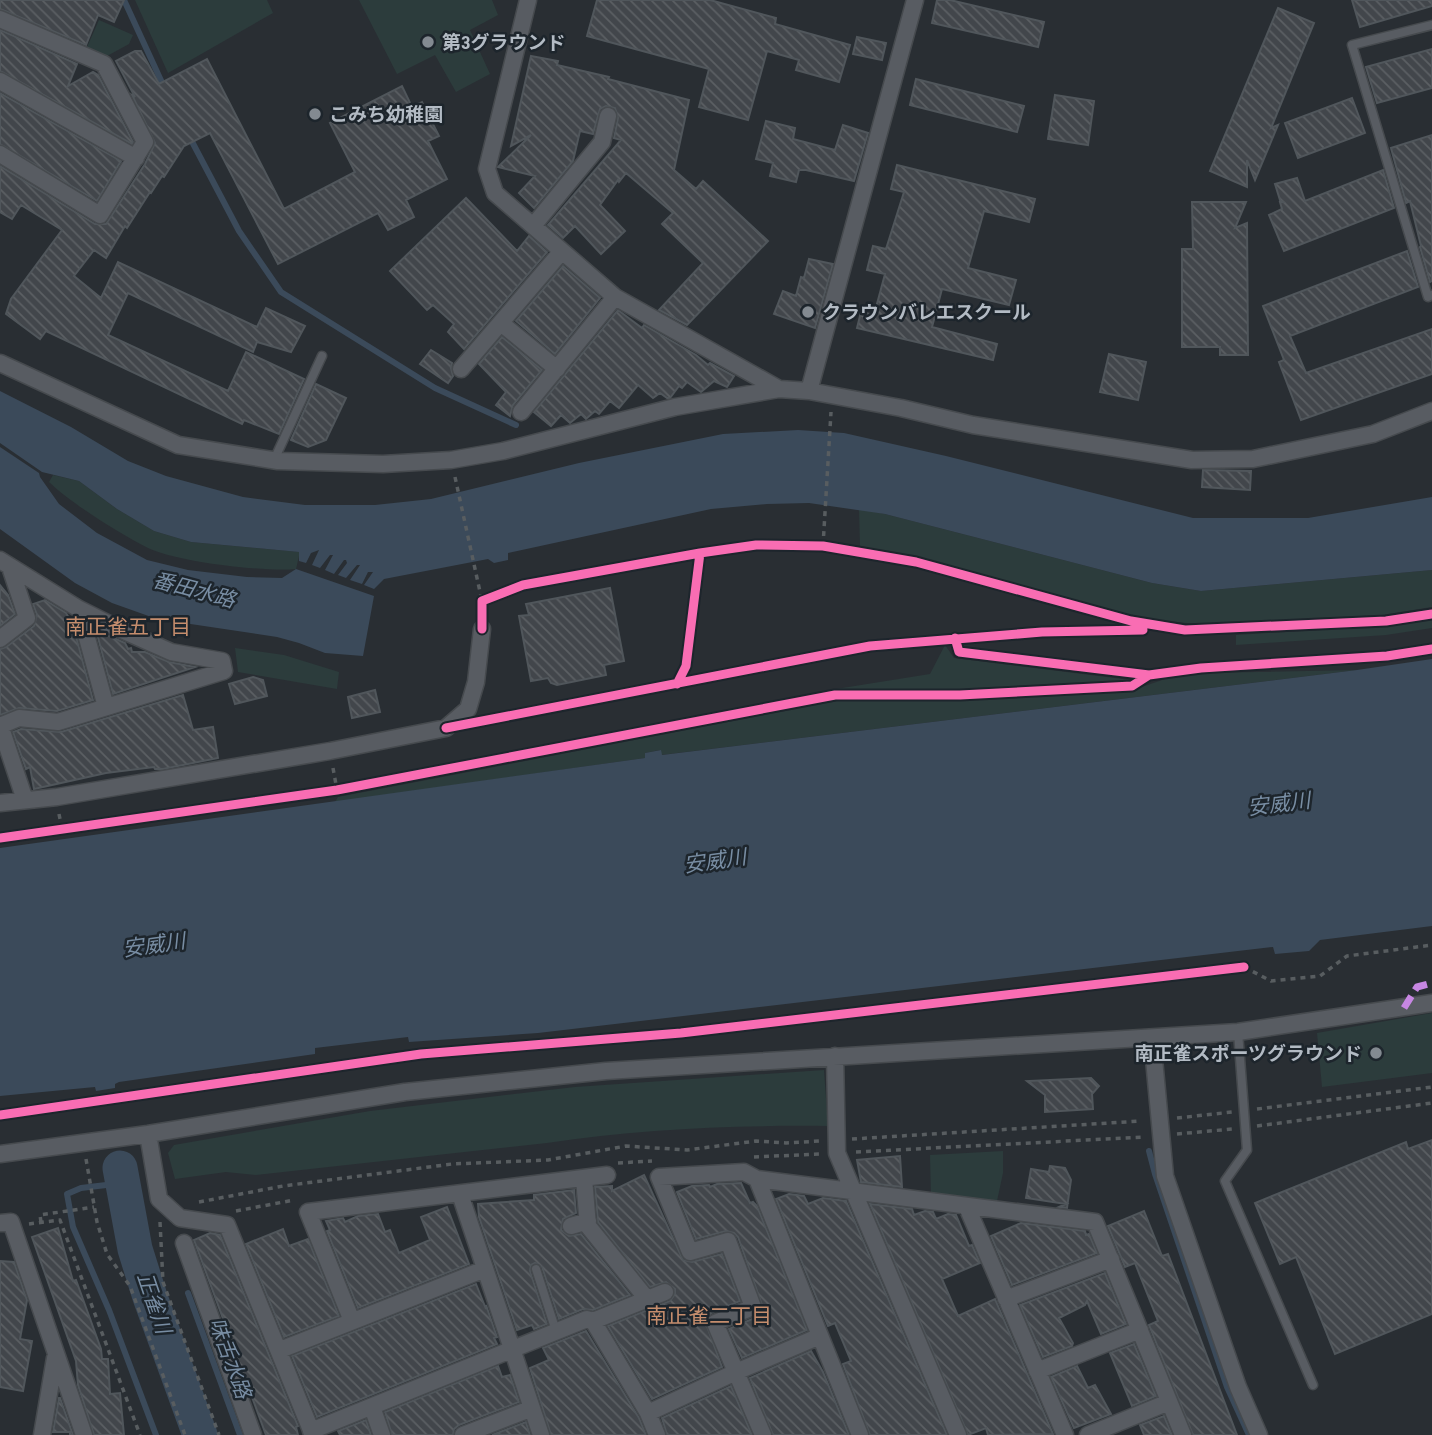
<svg xmlns="http://www.w3.org/2000/svg" width="1432" height="1435" viewBox="0 0 1432 1435" font-family="'Roboto Condensed','Noto Sans JP',sans-serif">
<defs>
<pattern id="building-back-hatch" width="6" height="6" patternUnits="userSpaceOnUse" patternTransform="scale(1.75)"><rect width="6" height="6" fill="#42464b"/><path d="M-1 5l2 2M0 0l6 6M5-1l2 2" fill="none" stroke="#5b5f63"/></pattern>
</defs>
<rect width="100%" height="100%" fill="#292e33"/>
<path fill="#2c3c3c" d="M135 0H267L273 13 168 73Z
M359 0H492L498 15 470 30 490 74 456 92 435 55 397 74Z
M99 20 133 35 129 44 107 56 87 47Z
M53 475 79 481 117 509 154 531 191 542 300 552 296 569C264 572 177 562 148 548 119 533 72 504 49 482Z
M859 509 885 514 1152 583 1201 591 1432 570V607L1382 615 1208 624C1152 623 1100 608 1047 593 985 576 923 559 860 546Z
M1432 620V628L1386 635 1236 645V635L1386 626Z
M945 645 954 658 1131 680 958 690 836 689 930 674Z
M235 648 284 655 339 672 337 689 238 672Z
M1357 670 661 755 660 750 645 753V758L335 802 338 797 837 701H959L1133 690 1168 678 1203 673Z
M1432 1013V1073L1322 1087 1317 1033Z
M824 1070 828 1126C734 1125 639 1129 547 1143L256 1175 226 1172 175 1179 168 1153 174 1145 370 1111 575 1087Z
M1003 1151V1173L997 1201 931 1196 930 1155Z"/>
<path fill="#3b4a5a" d="M0 391 71 427 128 461 166 476 243 497 305 505H375L431 499 579 463 723 434 798 430 844 433 946 456 1193 518H1308L1432 497V570L1201 591 1152 583 885 514 809 503 767 504 711 509 508 553V560L494 563 488 559 384 579 374 589 364 585 373 572H368L362 584 350 580 360 565H357L346 578 338 575 347 563 346 560H344L334 574 325 570 333 555H330L320 568 312 565 319 550 311 553 306 563 299 561V552L191 542 154 531 117 509 79 481 42 472 0 443Z
M0 447 39 473 40 477 59 504 97 533 147 560 188 570 247 577 282 578 296 569 374 596 363 656 325 653 299 643 277 637 157 619 112 603 75 583 0 529Z
M1432 659V926L1320 940 1309 951 1275 954 1273 947 538 1033 409 1042 408 1037 315 1048V1054L119 1082 115 1084V1088L96 1091 95 1087 0 1096V848L645 758V753L661 750 662 755 1357 670Z"/>
<g fill="none" stroke-linecap="round" stroke-linejoin="round">
<path stroke="#3b4a5a" stroke-width="6" d="M124 0 164 87
M188 134 239 231 281 292 435 388 516 425
M1149 1151 1155 1174 1227 1387 1249 1435
M123 1183 81 1188 67 1194 73 1227 109 1310 156 1435
M188 1293 240 1435"/>
<path stroke="#3b4a5a" stroke-width="35" d="M120 1168 135 1249 150 1297 200 1435"/>
</g>
<path fill="url(#building-back-hatch)" stroke="#50565b" stroke-width="2" d="M0 0H124L114 22 98 15 86 45 0 9Z
M597 0H710L776 18 775 24 850 45 839 82 796 70 799 60 767 51 748 120 699 107 709 69 587 36Z
M937 0H950L1044 22 1038 47 932 23Z
M1352 0H1432V6L1360 27Z
M1278 8 1314 23 1271 128 1278 125 1255 180 1247 160V187L1210 171Z
M0 30 77 64 68 86 93 72 98 75 133 142 132 144 0 71Z
M857 37 886 43 882 60 853 54Z
M1432 49V88L1377 103 1366 67Z
M135 51H141L159 84 207 59 284 209 355 172 330 123 402 86 412 107 422 102 439 136 428 141 447 179 406 200 414 217 388 230 378 213 278 264 210 133 184 146 164 177 162 176 151 193 150 192 127 228 125 226 106 258 94 250 74 276 101 298 118 262 257 327 266 308 305 326 291 352 257 342 253 352 128 293 108 335 228 391 246 352 304 379 279 434 244 420 242 424 46 331 40 339 6 314 11 299 62 230 21 205 12 219 0 212V166L95 224H106L145 164 155 143 132 95 135 97 116 61Z
M531 56 558 61 557 65 609 77 608 79 689 100 674 170 696 189 703 181 768 241 687 325 659 310 703 263 662 224 673 213 626 173 619 182 618 180 600 205 625 231 601 254 575 226 563 238 548 225 621 140 614 138 618 118 615 108 606 106 600 109 593 134 580 131 573 161 534 208 519 193 535 176 498 167 531 135 511 146Z
M916 79 1024 106 1017 132 910 105Z
M0 93 121 161 97 201 0 144Z
M1055 95 1094 101 1088 145 1048 139Z
M1352 98 1365 133 1298 158 1285 123Z
M766 121 795 128 793 139 835 150 843 125 868 133 854 181 806 170H799L796 182 770 176 773 163 756 159Z
M1432 135V281L1430 282 1420 247 1421 246 1410 201 1406 203 1391 148Z
M897 165 1035 199 1029 222 984 211 968 268 1016 280 1009 305 942 289 932 327 997 344 993 360 857 328 861 312 874 315 885 274 867 270 873 246 886 249 904 192 891 189Z
M1383 170 1394 208 1284 251 1269 215 1282 209 1280 202H1283L1280 200 1275 184 1297 178 1305 201Z
M466 198 517 251 529 236 547 252 464 349 448 332 454 324 433 305 427 310 390 271Z
M1192 202H1246L1235 228 1247 223 1248 355H1220V347H1182V249H1193Z
M1407 251 1418 287 1290 336 1306 373 1432 329V374L1301 420 1279 362 1284 360 1263 306Z
M809 259 833 264 815 328 774 314 783 291 796 296 801 277 804 278Z
M563 266 600 298 555 354 516 321Z
M618 310 642 328 644 325 696 355 708 365 710 363 734 376 727 387 714 381 701 392 687 382 682 388 679 386 670 398H667L660 393 653 398 638 385 619 408 610 401 599 414 595 411 586 419 581 414 570 423 561 415 551 426 534 412Z
M502 337 542 370 513 405 510 416 496 405 506 392 479 364Z
M431 350 452 363 451 368 453 376 448 383 420 364Z
M1109 354 1146 362 1138 400 1100 392Z
M316 384 346 398 326 440 308 447 291 440Z
M1203 470 1251 471 1250 490 1202 487Z
M0 585 8 595 15 614 0 626Z
M610 588 624 661 604 665 606 675 557 685 551 683 548 678 531 681 519 616 529 615 526 604Z
M45 600 66 613 73 625 93 700 57 711 19 708 0 715V649L6 647 34 626 37 615 33 604Z
M96 630 125 643 128 649 131 648 132 652H145L169 662 195 667 113 694Z
M253 677 263 680 267 696 235 704 229 684Z
M375 690 380 712 352 718 348 697Z
M183 695 193 730 213 727 218 758 163 769H155L154 767 106 773 34 789 30 767 26 769 13 732 21 729 61 732Z
M1091 1078 1099 1086 1092 1094 1093 1109 1045 1112V1095L1027 1081Z
M1432 1140V1314L1335 1354 1296 1257 1280 1264 1255 1203 1406 1142 1408 1149Z
M900 1156 902 1187 861 1182 857 1160Z
M1050 1166 1065 1168 1071 1180 1067 1208 1059 1207 1066 1204 1026 1198 1031 1169 1049 1172Z
M644 1175 683 1260 692 1262 722 1254 740 1301 711 1313 705 1321 722 1367 652 1399 608 1326 670 1301 675 1294V1289L666 1282 650 1287 598 1222 595 1187 612 1186V1191Z
M741 1183 750 1203 753 1202 757 1206 807 1330 742 1358 729 1329 757 1317 763 1308 738 1237 734 1233 726 1231 696 1239 677 1192 692 1186 709 1185 710 1187 717 1184Z
M574 1190 576 1213 563 1219 561 1230 569 1236 581 1234 630 1295 593 1310 583 1309 559 1319 542 1267 535 1263 531 1265 530 1271 547 1324 534 1329 532 1325 517 1330 479 1217 478 1204 534 1200V1195Z
M789 1194 804 1196 808 1204 823 1198 846 1201 947 1435H870L843 1364 851 1361 835 1323 828 1326 776 1199Z
M870 1204 912 1209 914 1215 925 1211 933 1212 936 1219 948 1214 956 1215 969 1246 972 1245 980 1263 942 1279 958 1316 995 1299 1053 1434 988 1435 986 1428 968 1435Z
M447 1207 469 1264 358 1308 327 1231 330 1230 326 1221 343 1218 345 1222 358 1216 378 1214 385 1232 390 1230 399 1253 430 1240 421 1217Z
M1144 1211 1162 1256 1168 1254 1237 1435H1193L1149 1325 1158 1321 1135 1263 1125 1267 1108 1226Z
M1021 1223 1085 1231 1086 1235 1089 1234 1097 1253 1012 1285 991 1236Z
M58 1228 73 1281 76 1280 101 1349 102 1359H108L110 1394 120 1393 124 1435H94L78 1385 76 1361 32 1237Z
M283 1229 289 1246 308 1239 339 1316 284 1337 246 1244Z
M210 1233 220 1235 298 1426 296 1427 298 1435H266L194 1240Z
M0 1261 14 1262 27 1300 20 1339 32 1341 23 1391 0 1387Z
M1105 1273 1126 1324 1101 1334 1087 1301 1085 1305 1059 1318 1073 1343 1072 1346 1043 1357 1020 1305Z
M476 1284 486 1309V1305L497 1337 494 1338 497 1344 317 1417 292 1356Z
M586 1331 639 1418 646 1435H551L530 1368 549 1360 543 1348Z
M1134 1344 1156 1396 1132 1406 1110 1353Z
M811 1351 823 1372 849 1435H773L750 1378Z
M498 1366 502 1377 510 1375 519 1402 459 1425 454 1429 453 1435H392L385 1412Z
M1077 1366 1088 1388 1095 1385 1111 1414 1074 1428 1051 1377Z
M731 1386 752 1435H667L662 1418Z
M59 1398H60L73 1435H70V1432H53Z
M1164 1416 1172 1435H1144L1140 1425Z
M366 1420 371 1435H340L338 1431Z
M526 1422 530 1435H492Z"/>
<g fill="none" stroke-linecap="round" stroke-linejoin="round">
<defs>
<path id="service" d="M1432 25 1352 45 1428 297 1432 295
M274 460 322 356
M1238 1032 1247 1150 1225 1181 1313 1385
M536 1269 556 1331"/>
<path id="minor" d="M528 0 487 169 495 193 615 297 779 389
M0 19 104 64 145 142 100 215 0 154
M0 81 136 158
M533 226 602 142 608 116
M501 323 557 369
M0 363 178 445 278 461 383 464 451 460 503 451 675 407 779 389 809 391 901 408 973 425 1192 460 1253 459 1373 434 1432 411
M461 369 562 251
M809 391 915 0
M521 412 615 297
M0 560 79 609 115 627 171 652 222 661 224 671 58 722 19 718 0 726
M79 609 106 707
M0 639 27 618 10 567
M0 725 25 800
M0 803 57 797 330 751 446 728 468 709 476 682 482 629
M1152 1038 1165 1176 1238 1387 1259 1435
M835 1056 837 1153 958 1435
M148 1134 159 1199 180 1218 227 1225 313 1435
M0 1154 148 1134 405 1092 606 1071 1238 1032 1432 1003
M584 1178 588 1226 647 1299
M757 1179 860 1435
M460 1194 541 1435
M967 1207 1065 1435
M0 1223 11 1222 84 1435
M571 1226 588 1221
M184 1243 253 1435
M1006 1299 1111 1259
M352 1321 308 1212 607 1175
M593 1321 648 1413 657 1435
M280 1350 485 1269
M1037 1371 1140 1330
M372 1407 382 1435
M648 1413 736 1372 820 1336
M311 1431 587 1319 593 1321 665 1292
M42 1435 55 1358
M463 1435 530 1409
M763 1435 715 1323 753 1307 728 1241 690 1252 659 1177 744 1172 757 1179 1095 1222 1183 1435
M1088 1435 1169 1402"/>
</defs>
<use href="#service" stroke="#464a4e" stroke-width="11"/>
<use href="#minor" stroke="#464a4e" stroke-width="19"/>
<path stroke="#585d60" stroke-width="3.5" stroke-dasharray="5 5" stroke-linecap="butt" d="M455 477 482 601
M823 546 831 412
M333 768 337 790
M59 814 62 829
M1244 967 1271 981 1320 976 1347 956 1432 945
M1257 1109 1432 1087
M1177 1118 1232 1112
M1257 1126 1432 1103
M1177 1134 1232 1129
M852 1139 1141 1121
M856 1152 1145 1137
M754 1157 820 1154
M86 1159 97 1222 107 1254 130 1286 185 1435
M618 1163 652 1161
M199 1202 283 1186 452 1164 548 1160 626 1146 687 1150 756 1141 786 1143 820 1141
M236 1211 294 1200
M41 1222 40 1215 94 1207
M160 1222 163 1282 219 1435
M29 1224 60 1220 140 1435"/>
<use href="#service" stroke="#585c62" stroke-width="8"/>
<use href="#minor" stroke="#585c62" stroke-width="16"/>
<path stroke="#c787e3" stroke-width="7" stroke-dasharray="14 7" stroke-linecap="butt" d="M1404 1008 1417 987 1432 983"/>
<defs>
<path id="cycleway" d="M482 629V601L523 585 700 553 756 545 823 546 916 562 1131 621 1185 630 1386 621 1432 614
M955 638 959 652 1149 675 1201 668 1387 656 1432 649
M677 684 686 666 700 553
M446 728 870 646 1042 632 1143 630
M0 838 337 790 835 695H960L1132 686 1149 675
M0 1115 421 1054 681 1033 1244 967"/>
</defs>
<use href="#cycleway" stroke="#1d252c" stroke-width="13"/>
<use href="#cycleway" stroke="#f96db3" stroke-width="9"/>
</g>
<g fill="#838a91" stroke="#1d252c" stroke-width="2.5">
<circle cx="428" cy="42" r="7"/>
<circle cx="315" cy="114" r="7"/>
<circle cx="808" cy="312" r="7"/>
<circle cx="1376" cy="1053" r="7"/>
</g>
<g text-anchor="middle" stroke-width="5" stroke-linejoin="round" paint-order="stroke">
<g font-size="19" font-weight="bold" fill="#b3bbc4" stroke="#1d252c" text-anchor="start">
<text x="442" y="49">第3グラウンド</text>
<text x="329" y="121">こみち幼稚園</text>
<text x="822" y="319">クラウンバレエスクール</text>
<text x="1362" y="1060" text-anchor="end">南正雀スポーツグラウンド</text>
</g>
<g font-size="21" font-style="italic" fill="#788da3" stroke="#1d252c">
<text transform="translate(194 590) rotate(15)" y="7">番田水路</text>
<text transform="translate(1279 804) rotate(-7)" y="7">安威川</text>
<text transform="translate(715 861) rotate(-8)" y="7">安威川</text>
<text transform="translate(154 945) rotate(-8)" y="7">安威川</text>
<text transform="translate(154 1303) rotate(71)" y="7">正雀川</text>
<text transform="translate(230 1358) rotate(70)" y="7">味舌水路</text>
</g>
<g font-size="21" fill="#c58d6d" stroke="#1d252c">
<text x="128" y="634">南正雀五丁目</text>
<text x="709" y="1323">南正雀二丁目</text>
</g>
</g>
</svg>
